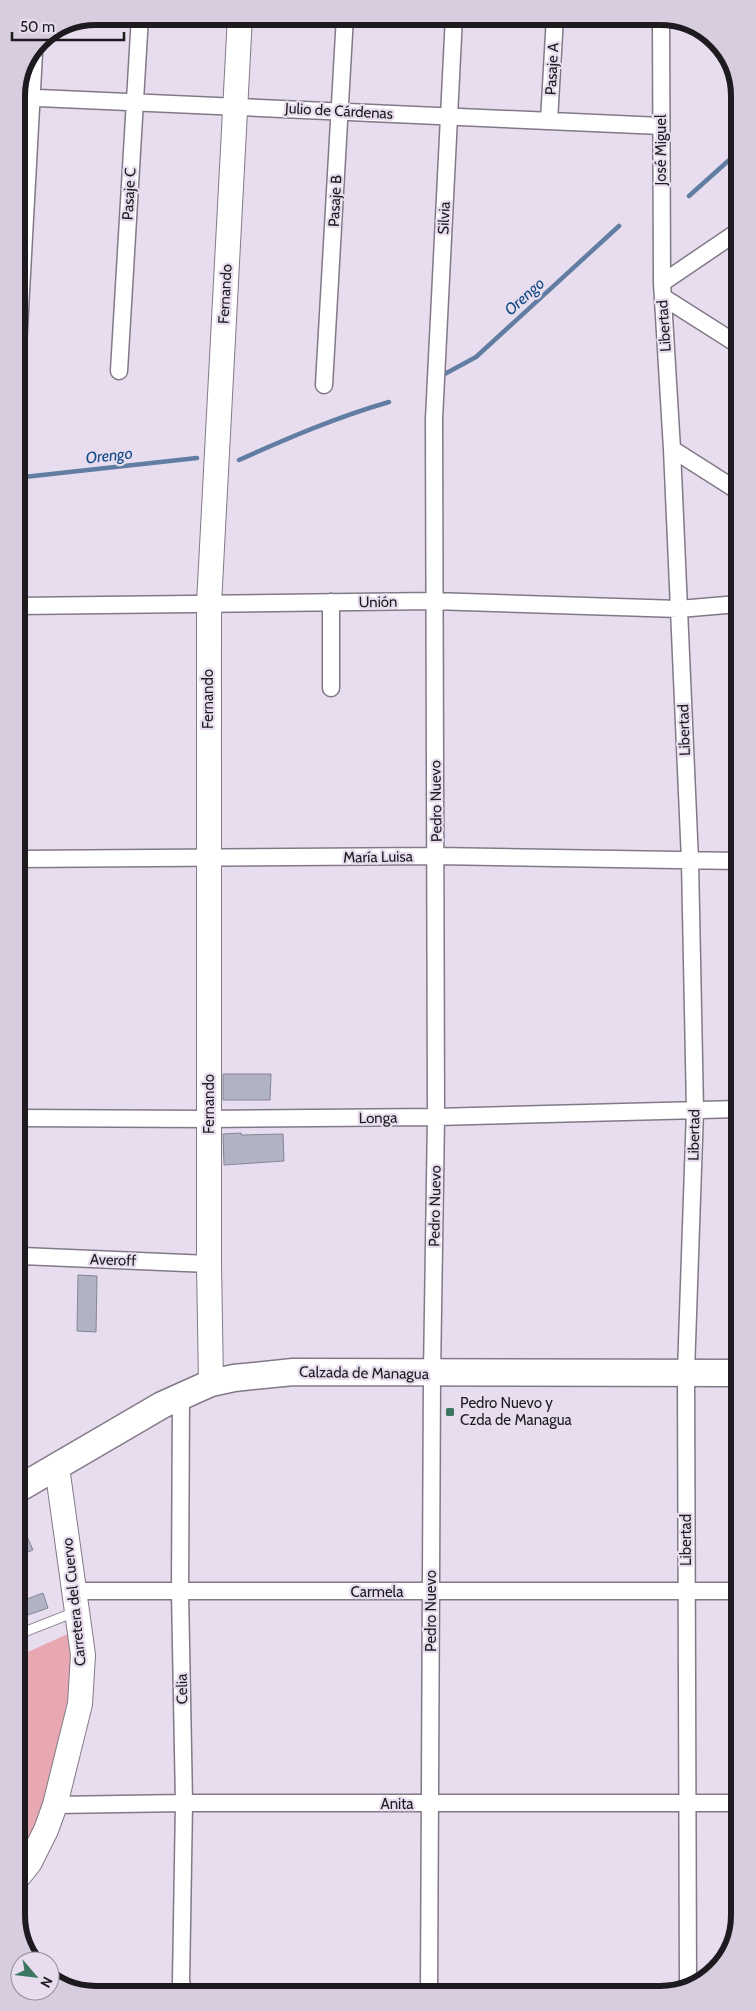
<svg xmlns="http://www.w3.org/2000/svg" width="756" height="2011" viewBox="0 0 756 2011" font-family="Cabin,sans-serif">
<rect width="100%" height="100%" fill="#e7ddee"/>
<path fill="#e7a8b1" d="M72 1632 77 1681 46 1814 19 1861V1656Z"/>
<g fill="none" stroke-linecap="round" stroke-linejoin="round">
<path stroke="#627da2" stroke-width="4.5" d="M689 196 737 153
M441 376 476 357 619 226
M239 460C288 438 337 417 389 402
M24 477 197 458"/>
</g>
<path fill="#b1b3c5" stroke="#848596" d="M223 1074H271L270 1100H223Z
M241 1133V1135L283 1134 284 1161 224 1165 223 1134Z
M78 1275 97 1276 96 1332 77 1331Z
M18 1516 33 1550 18 1556Z
M43 1593 48 1608 22 1617 19 1602Z"/>
<g fill="none" stroke-linecap="round" stroke-linejoin="round">
<defs>
<path id="lane" d="M19 1634 75 1612"/>
<path id="street" d="M661 16 662 283 672 449 690 861 695 1110 686 1372 688 1987
M16 97 661 126
M549 121 555 16
M662 283 737 232
M663 297 737 344
M17 365 34 53
M119 371 140 16
M324 385 345 16
M672 449 738 491
M331 602V688
M17 606 433 601 679 609 738 604
M17 859 437 856 738 861
M18 1118 209 1119 436 1117 739 1109
M18 1260 22 1256 209 1264
M181 1396 180 1592 184 1803 181 1982 185 1994
M75 1591H739
M55 1805 184 1803H740
M429 1993 432 1374 436 1117 434 419 454 16"/>
<path id="secondary" d="M211 1383 209 1264V604L240 16
M19 1876 30 1862 46 1830 55 1805 80 1704 83 1655 57 1467"/>
<path id="primary" d="M18 1489 162 1405 211 1383 234 1378 293 1372 739 1373"/>
</defs>
<use href="#lane" stroke="#827988" stroke-width="11"/>
<use href="#street" stroke="#827988" stroke-width="19"/>
<use href="#secondary" stroke="#827988" stroke-width="26"/>
<use href="#primary" stroke="#827988" stroke-width="29"/>
<use href="#lane" stroke="#fff" stroke-width="9"/>
<use href="#street" stroke="#fff" stroke-width="16"/>
<use href="#secondary" stroke="#fff" stroke-width="24"/>
<use href="#primary" stroke="#fff" stroke-width="26"/>
</g>
<rect fill="#3c7761" stroke="#e7ddee" stroke-width="2" x="445" y="1407" width="10" height="10" rx="2.5"/>
<g text-anchor="middle" stroke-width="4.5" stroke-linejoin="round" paint-order="stroke">
<g font-size="15" fill="#1d1a20" stroke="#e7ddee">
<text transform="translate(552 69) rotate(-87)" y="5">Pasaje A</text>
<text transform="translate(339 111) rotate(3)" y="5">Julio de Cárdenas</text>
<text transform="translate(661 150) rotate(-90)" y="5">José Miguel</text>
<text transform="translate(129 194) rotate(-87)" y="5">Pasaje C</text>
<text transform="translate(335 201) rotate(-87)" y="5">Pasaje B</text>
<text transform="translate(444 218) rotate(-87)" y="5">Silvia</text>
<text transform="translate(225 294) rotate(-87)" y="5">Fernando</text>
<text transform="translate(664 326) rotate(-94)" y="5">Libertad</text>
<text transform="translate(378 602) rotate(-1)" y="5">Unión</text>
<text transform="translate(208 699) rotate(-90)" y="5">Fernando</text>
<text transform="translate(684 730) rotate(-92)" y="5">Libertad</text>
<text transform="translate(436 801) rotate(-91)" y="5">Pedro Nuevo</text>
<text transform="translate(378 857) rotate(-1)" y="5">María Luisa</text>
<text transform="translate(209 1104) rotate(-90)" y="5">Fernando</text>
<text transform="translate(378 1118) rotate(-1)" y="5">Longa</text>
<text transform="translate(694 1135) rotate(-89)" y="5">Libertad</text>
<text transform="translate(435 1206) rotate(-89)" y="5">Pedro Nuevo</text>
<text transform="translate(113 1260) rotate(2)" y="5">Averoff</text>
<text transform="translate(364 1373) rotate(1)" y="5">Calzada de Managua</text>
<text transform="translate(686 1540) rotate(-90)" y="5">Libertad</text>
<text x="377" y="1597">Carmela</text>
<text transform="translate(74 1602) rotate(-96)" y="5">Carretera del Cuervo</text>
<text transform="translate(431 1611) rotate(-90)" y="5">Pedro Nuevo</text>
<text transform="translate(182 1689) rotate(-91)" y="5">Celia</text>
<text x="397" y="1809">Anita</text>
</g>
<g font-size="15" fill="#1d1a20" stroke="#e7ddee" text-anchor="start">
<text x="460" y="1408">Pedro Nuevo y<tspan x="460" dy="17">Czda de Managua</tspan></text>
</g>
<g font-size="16" font-style="italic" fill="#134b87" stroke="#e7ddee">
<text transform="translate(524 296) rotate(-42)" y="6">Orengo</text>
<text transform="translate(109 455) rotate(-6)" y="6">Orengo</text>
</g>
</g>
<path d="M0 0H756V2011H0ZM96 25H660A71 71 0 0 1 731 96V1915A71 71 0 0 1 660 1986H96A71 71 0 0 1 25 1915V96A71 71 0 0 1 96 25Z" fill="#d7cdde" fill-rule="evenodd"/>
<path fill="none" stroke="#1d1a20" stroke-width="6" d="M96 25H660A71 71 0 0 1 731 96V1915A71 71 0 0 1 660 1986H96A71 71 0 0 1 25 1915V96A71 71 0 0 1 96 25Z"/>
<g transform="translate(35 1976) rotate(118)"><circle r="24" fill="#e7ddee" stroke="#968f9c"/>
<path d="M0-4L9 19L0 12L-9 19Z" fill="#3c7761"/>
<text y="-8" font-size="14" font-weight="bold" text-anchor="middle" fill="#1d1a20">N</text>
</g>
<path d="M12 32v8h112v-8" fill="none" stroke="#1d1a20" stroke-width="2.5"/>
<text x="20" y="32" font-size="15" fill="#1d1a20" stroke="#e7ddee" stroke-width="4" paint-order="stroke">50 m</text>
</svg>
